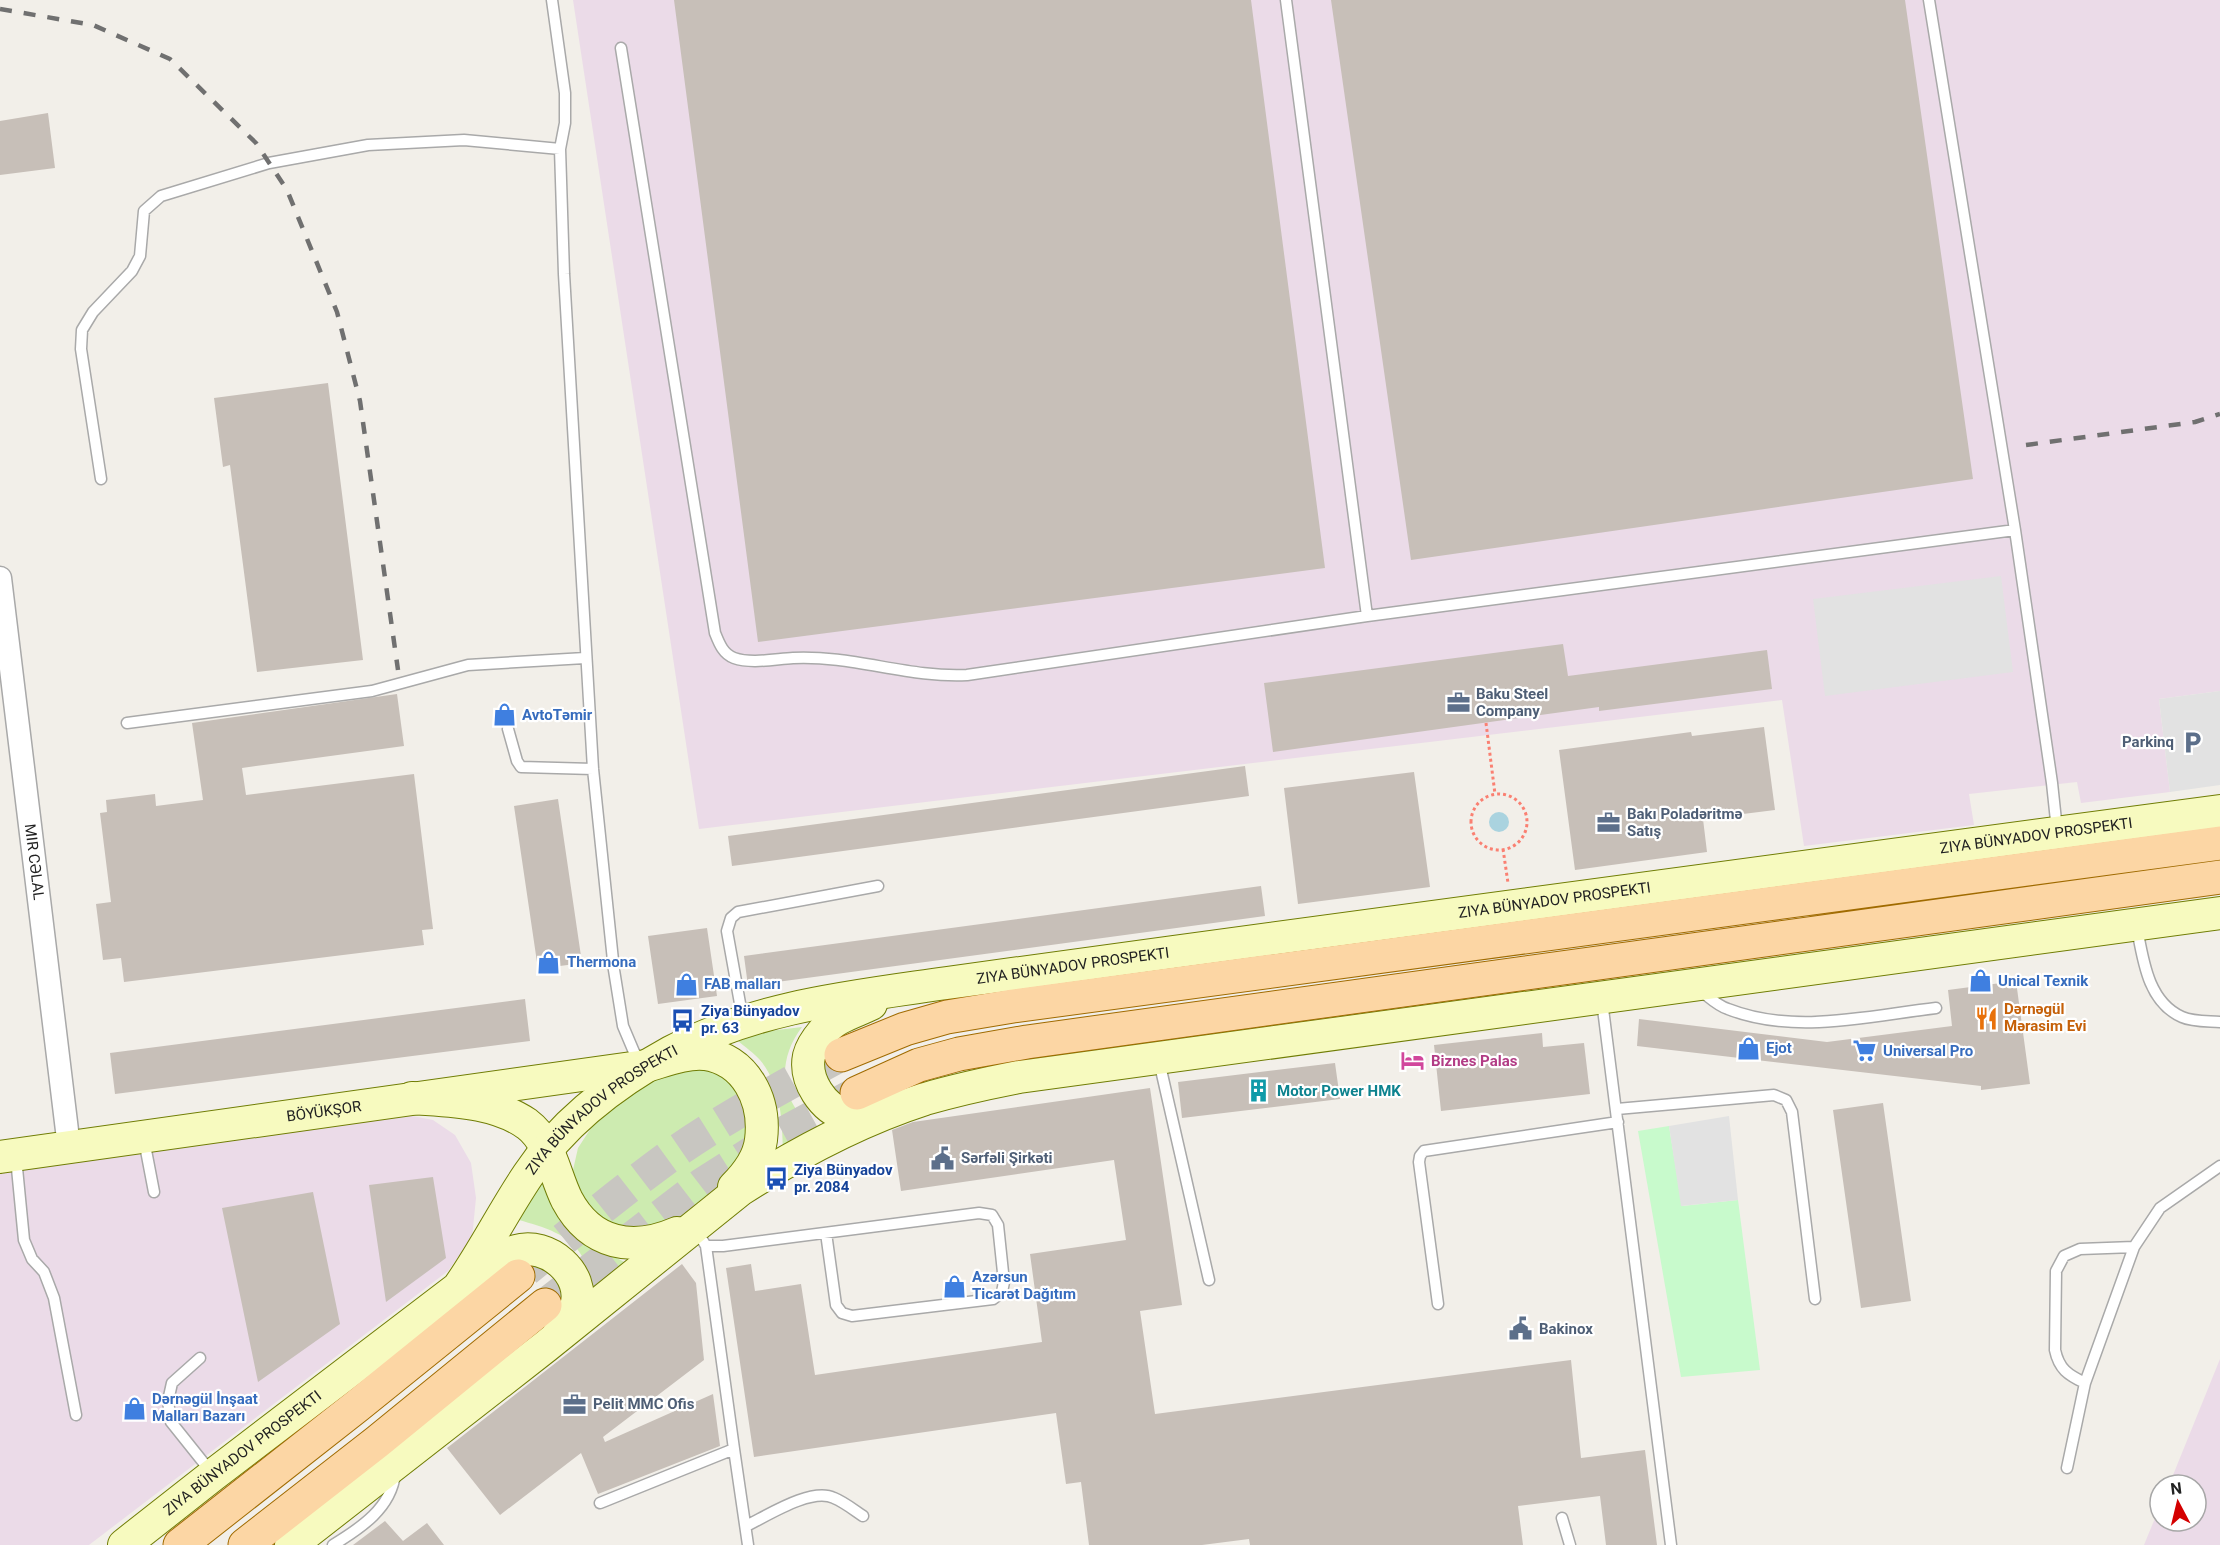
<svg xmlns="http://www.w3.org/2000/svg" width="2220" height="1545" viewBox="0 0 2220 1545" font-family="Roboto,sans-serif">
<rect width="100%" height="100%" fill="#f2efe9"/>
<path fill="#ebdbe8" d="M573 0H2220V691L2159 699 2170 792 2081 803 2077 782 1969 794 1974 825 1804 846 1782 700 699 829Z
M407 1115 433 1120 455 1135 471 1163 476 1198 472 1238 448 1271 89 1545H0V1169Z
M2220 1359V1545H2144L2160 1506V1521H2196V1485H2169Z"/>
<path fill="#cdebb0" d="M802 1027C774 1064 781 1107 820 1132L783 1151C782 1120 781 1085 760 1060 754 1053 745 1047 738 1041L769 1031Z
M699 1068 718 1072 738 1091 752 1137 730 1177 679 1217 660 1226 630 1232 600 1222 576 1186 573 1170 578 1148 591 1128 621 1101 656 1079 676 1071Z
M543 1180C546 1188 548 1199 552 1206 568 1233 600 1249 626 1263L594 1290C590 1280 588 1268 583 1258 571 1234 543 1227 519 1220Z"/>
<path fill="#c8facc" d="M1669 1126 1682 1206 1738 1200 1760 1370 1681 1377 1638 1131Z"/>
<path fill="#e2e2e2" d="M2001 576 2013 672 1825 696 1813 599Z
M2220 691V785L2170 792 2159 699Z
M1729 1116 1738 1200 1681 1206 1669 1126Z"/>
<path fill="#aad3df" d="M1489 822a10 10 0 1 1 20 0a10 10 0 1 1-20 0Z"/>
<path fill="#c7bfb8" d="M674 0H1251L1325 568 758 642Z
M1331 0H1905L1973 479 1411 560Z
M48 113 55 168 0 175V121Z
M328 383 363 660 257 672 230 465 223 467 214 398Z
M1563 644 1568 676 1767 650 1772 689 1599 711V707L1273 752 1264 683Z
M397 694 404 746 242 768 246 795 414 774 433 929 422 930 424 945 124 982 121 958 103 960 96 904 111 902 100 813 107 812 106 800 155 794 156 806 203 800 192 723Z
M1764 727 1775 810 1703 819 1707 852 1575 870 1559 750 1691 732 1692 736Z
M1245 766 1249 796 732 866 728 836Z
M1414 772 1430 887 1298 904 1284 788Z
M558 799 582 963 538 969 514 806Z
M1261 886 1265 916 748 986 744 956Z
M707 928 717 996 658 1004 648 936Z
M2016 981 2030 1084 1981 1090V1086L1637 1046 1639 1019 1827 1042 1952 1026 1948 990Z
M525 999 530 1041 115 1094 110 1053Z
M1542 1033 1543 1047 1584 1043 1590 1094 1441 1111 1434 1045Z
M1335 1063 1340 1099 1182 1118 1178 1082Z
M1150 1088 1182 1305 1140 1311 1155 1414 1571 1360 1581 1458 1645 1450 1657 1545H1606L1600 1496 1518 1506 1523 1545H1250L1249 1539 1202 1545H1089L1081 1482 1066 1484 1056 1413 754 1457 726 1268 751 1264 755 1291 801 1284 815 1375 1042 1342 1030 1254 1126 1240 1114 1160 901 1191 892 1130 913 1122Z
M1883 1103 1911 1301 1861 1308 1833 1110Z
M433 1177 446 1258 386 1302 369 1185Z
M313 1192 340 1324 258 1382 222 1208Z
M682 1264 696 1283 704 1360 603 1437 605 1442 713 1394 720 1446 598 1494 581 1453 500 1515 447 1448Z
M385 1521 403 1541 427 1523 444 1545H353Z"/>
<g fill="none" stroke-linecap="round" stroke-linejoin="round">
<path stroke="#c8c6c1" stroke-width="33" stroke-dasharray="33 16" stroke-linecap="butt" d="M526 1270C575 1230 623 1190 674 1153 727 1116 784 1086 841 1055
M545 1305 701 1185 778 1136 855 1094"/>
<defs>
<path id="lane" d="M552 0 565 93V123L560 149 564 274 593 769 614 970 623 1026 634 1052 642 1062
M1286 0 1367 616
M1929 0 2015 530 2052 783 2057 830
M621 48 715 633C719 643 723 654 734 658 751 664 775 659 793 658 852 655 909 678 967 675L1367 616 2015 530
M101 479 81 349 82 330 93 312 132 271 140 256 144 211 161 196 269 163 368 145 464 140 560 149
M127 723 372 691 468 665 585 658
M508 729 517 761 521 767 593 769
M2137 928C2143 960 2148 1002 2182 1017 2193 1022 2209 1021 2220 1022
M1701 991C1709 997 1718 1006 1728 1009 1794 1035 1868 1016 1936 1008
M1602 1001 1671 1545
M743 1020 727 931 731 918 738 912 878 886
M1159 1061 1209 1280
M1617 1109 1774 1095 1786 1100 1792 1112 1815 1299
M144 1140 154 1192
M16 1158 24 1240 32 1259 44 1272 54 1298 76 1415
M706 1246H723L979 1213 992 1215 998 1225 1004 1282 1002 1292 993 1299 852 1316 842 1313 836 1305 826 1233
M1438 1304 1419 1162 1420 1156 1424 1151 1618 1122
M200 1358 172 1383 168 1401 171 1422 211 1472
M2085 1383C2068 1375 2059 1369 2055 1350L2056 1271 2064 1256 2080 1249 2134 1247
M734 1449 748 1545
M2067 1468 2085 1383 2134 1247 2160 1208 2220 1166
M600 1503 734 1449 706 1246 703 1241
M1562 1518 1570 1545
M746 1526C767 1516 811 1487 834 1498 844 1502 854 1510 863 1516
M333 1545C361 1528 391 1508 395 1474"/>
<g id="street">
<path id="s1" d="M0 578 69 1147"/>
</g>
<g id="secondary">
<path d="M871 1004C855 1012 834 1017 823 1032 817 1039 811 1048 809 1056 804 1080 823 1109 846 1115 857 1118 868 1115 879 1113"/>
<path d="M412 1098C450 1101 494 1101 527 1124 551 1142 554 1174 567 1200 591 1245 633 1252 677 1233"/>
<path id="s2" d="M0 1157 646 1066C664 1061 686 1052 705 1054 746 1060 766 1100 761 1140 759 1158 746 1175 734 1187"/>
<path d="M472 1278C486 1268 499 1256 516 1251 547 1241 586 1274 576 1307 573 1316 566 1323 560 1330"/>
<path id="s3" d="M124 1545 213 1475 458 1288C484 1251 503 1212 528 1175 563 1122 616 1082 671 1052 758 1006 851 997 947 983 1022 973 1097 962 1173 952 1522 904 1871 858 2220 811"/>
<path d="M291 1545 545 1347 740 1190C796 1154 863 1119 925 1099 956 1090 988 1083 1019 1077L2220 913"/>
</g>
<path id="primary" d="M841 1055 905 1029 947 1017 1013 1006 2220 843
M857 1093 919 1065 959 1054 1027 1042 2220 877
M180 1545 357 1406 518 1276
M245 1545 377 1442 545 1305"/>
</defs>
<use href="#lane" stroke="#a9a9a9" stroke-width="13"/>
<use href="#street" stroke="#a9a9a9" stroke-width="25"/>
<use href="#secondary" stroke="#707d05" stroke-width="34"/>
<use href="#primary" stroke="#a06b00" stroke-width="35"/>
<path stroke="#fa8072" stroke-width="3" stroke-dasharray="3 3" stroke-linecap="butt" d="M1486 723 1495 794
M1471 822a28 28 0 1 1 56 0a28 28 0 1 1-56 0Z
M1503 849 1508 883"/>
<use href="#lane" stroke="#fff" stroke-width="10"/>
<use href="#street" stroke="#fff" stroke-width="22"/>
<use href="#secondary" stroke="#f7fabf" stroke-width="32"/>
<use href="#primary" stroke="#fcd6a4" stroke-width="33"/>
<path stroke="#707070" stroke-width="4.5" stroke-dasharray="12 12" stroke-linecap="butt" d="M0 9 93 25 170 59 256 143 287 190 337 312 360 401 398 670
M2026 445 2195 422 2220 414"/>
</g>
<defs>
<symbol id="office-bare" viewBox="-9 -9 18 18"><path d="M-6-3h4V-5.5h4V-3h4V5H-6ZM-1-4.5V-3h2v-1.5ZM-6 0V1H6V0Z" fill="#5c6f8a" stroke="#fff" stroke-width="2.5" paint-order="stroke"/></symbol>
<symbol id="shop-bare" viewBox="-9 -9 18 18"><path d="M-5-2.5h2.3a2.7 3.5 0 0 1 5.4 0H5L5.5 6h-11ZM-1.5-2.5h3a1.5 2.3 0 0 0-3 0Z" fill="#3f7fe0" stroke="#fff" stroke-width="2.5" paint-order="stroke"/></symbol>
<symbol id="parking-bare" viewBox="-9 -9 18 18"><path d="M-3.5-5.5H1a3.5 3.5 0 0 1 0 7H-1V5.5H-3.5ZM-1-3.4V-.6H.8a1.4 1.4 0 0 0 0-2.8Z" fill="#5c6f8a" stroke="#fff" stroke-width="2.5" paint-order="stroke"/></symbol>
<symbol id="restaurant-bare" viewBox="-9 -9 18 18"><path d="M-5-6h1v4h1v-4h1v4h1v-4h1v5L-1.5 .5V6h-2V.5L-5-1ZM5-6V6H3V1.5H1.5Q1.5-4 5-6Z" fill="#e8710a" stroke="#fff" stroke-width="2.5" paint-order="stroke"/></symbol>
<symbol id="bus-bare" viewBox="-9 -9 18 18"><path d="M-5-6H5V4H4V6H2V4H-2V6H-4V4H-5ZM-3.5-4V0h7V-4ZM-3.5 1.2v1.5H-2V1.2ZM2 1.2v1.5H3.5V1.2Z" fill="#1a4fb4" stroke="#fff" stroke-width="2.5" paint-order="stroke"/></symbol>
<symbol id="supermarket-bare" viewBox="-9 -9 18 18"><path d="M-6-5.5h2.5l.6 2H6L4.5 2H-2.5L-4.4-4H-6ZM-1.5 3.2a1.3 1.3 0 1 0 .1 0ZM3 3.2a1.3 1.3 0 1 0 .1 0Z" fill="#3f7fe0" stroke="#fff" stroke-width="2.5" paint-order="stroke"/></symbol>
<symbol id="hotel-bare" viewBox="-9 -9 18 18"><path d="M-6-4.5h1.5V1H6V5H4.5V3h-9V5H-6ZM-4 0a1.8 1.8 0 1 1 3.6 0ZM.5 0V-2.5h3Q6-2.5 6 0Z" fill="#d1479c" stroke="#fff" stroke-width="2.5" paint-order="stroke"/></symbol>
<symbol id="building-bare" viewBox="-9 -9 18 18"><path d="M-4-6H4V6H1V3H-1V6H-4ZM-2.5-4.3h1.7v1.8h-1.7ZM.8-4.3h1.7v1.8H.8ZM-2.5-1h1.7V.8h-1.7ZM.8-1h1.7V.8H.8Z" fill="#0f9aa8" stroke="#fff" stroke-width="2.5" paint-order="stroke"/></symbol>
<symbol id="civic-bare" viewBox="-9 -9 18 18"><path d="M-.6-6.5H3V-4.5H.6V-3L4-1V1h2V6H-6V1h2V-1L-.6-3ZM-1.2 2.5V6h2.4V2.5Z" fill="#5c6f8a" stroke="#fff" stroke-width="2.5" paint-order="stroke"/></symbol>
</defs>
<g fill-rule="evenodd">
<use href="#office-bare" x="1442" y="686" width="33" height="33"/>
<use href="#shop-bare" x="488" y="698" width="33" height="33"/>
<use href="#parking-bare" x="2176" y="726" width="33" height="33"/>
<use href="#office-bare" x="1592" y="806" width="33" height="33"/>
<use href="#shop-bare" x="532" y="946" width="33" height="33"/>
<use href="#shop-bare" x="1964" y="964" width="33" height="33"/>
<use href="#shop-bare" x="670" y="968" width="33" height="33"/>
<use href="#restaurant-bare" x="1970" y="1002" width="33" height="33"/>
<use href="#bus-bare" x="666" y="1004" width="33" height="33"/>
<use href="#shop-bare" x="1732" y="1032" width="33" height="33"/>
<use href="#supermarket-bare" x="1848" y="1034" width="33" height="33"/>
<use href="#hotel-bare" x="1396" y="1044" width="33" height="33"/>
<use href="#building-bare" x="1242" y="1074" width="33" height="33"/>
<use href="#civic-bare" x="926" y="1142" width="33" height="33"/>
<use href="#bus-bare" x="760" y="1162" width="33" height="33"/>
<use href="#shop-bare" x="938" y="1270" width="33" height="33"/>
<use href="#civic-bare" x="1504" y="1312" width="33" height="33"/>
<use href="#office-bare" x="558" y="1388" width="33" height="33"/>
<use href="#shop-bare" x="118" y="1392" width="33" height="33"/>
</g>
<g text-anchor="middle" stroke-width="4.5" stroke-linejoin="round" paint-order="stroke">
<g font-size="15" font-weight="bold" fill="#4e5e75" stroke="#fff" text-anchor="start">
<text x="1476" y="699">Baku Steel<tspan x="1476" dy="17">Company</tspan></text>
<text x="2174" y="747" text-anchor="end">Parkinq</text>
<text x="1627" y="819">Bakı Poladəritmə<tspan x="1627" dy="17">Satış</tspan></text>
<text x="961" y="1163">Sərfəli Şirkəti</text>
<text x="1539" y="1334">Bakinox</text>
<text x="593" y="1409">Pelit MMC Ofis</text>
</g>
<g font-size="15" font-weight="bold" fill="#366cbe" stroke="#fff" text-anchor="start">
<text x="522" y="720">AvtoTəmir</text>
<text x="567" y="967">Thermona</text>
<text x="1998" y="986">Unical Texnik</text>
<text x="704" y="989">FAB malları</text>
<text x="1766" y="1053">Ejot</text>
<text x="1883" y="1056">Universal Pro</text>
<text x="972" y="1282">Azərsun<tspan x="972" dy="17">Ticarət Dağıtım</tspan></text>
<text x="152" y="1404">Dərnəgül İnşaat<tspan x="152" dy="17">Malları Bazarı</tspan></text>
</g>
<g font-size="15" fill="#222" stroke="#fff">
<text dy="5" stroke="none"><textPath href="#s3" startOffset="2130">ZIYA BÜNYADOV PROSPEKTI</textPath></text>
<text dy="5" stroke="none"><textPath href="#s1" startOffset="286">MIR CƏLAL</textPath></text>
<text dy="5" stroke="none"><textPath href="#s3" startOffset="1644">ZIYA BÜNYADOV PROSPEKTI</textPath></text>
<text dy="5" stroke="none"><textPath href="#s3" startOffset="1158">ZIYA BÜNYADOV PROSPEKTI</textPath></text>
<text dy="5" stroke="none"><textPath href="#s2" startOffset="327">BÖYÜKŞOR</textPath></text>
<text dy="5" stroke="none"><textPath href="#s3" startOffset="654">ZIYA BÜNYADOV PROSPEKTI</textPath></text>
<text dy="5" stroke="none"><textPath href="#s3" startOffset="150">ZIYA BÜNYADOV PROSPEKTI</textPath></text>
</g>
<g font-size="15" font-weight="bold" fill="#c56008" stroke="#fff" text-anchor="start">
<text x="2004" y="1014">Dərnəgül<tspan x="2004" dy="17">Mərasim Evi</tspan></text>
</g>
<g font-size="15" font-weight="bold" fill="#164399" stroke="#fff" text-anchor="start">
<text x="701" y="1016">Ziya Bünyadov<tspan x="701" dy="17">pr. 63</tspan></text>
<text x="794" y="1175">Ziya Bünyadov<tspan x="794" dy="17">pr. 2084</tspan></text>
</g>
<g font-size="15" font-weight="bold" fill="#b23c85" stroke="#fff" text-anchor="start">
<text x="1431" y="1066">Biznes Palas</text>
</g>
<g font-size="15" font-weight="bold" fill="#0d838f" stroke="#fff" text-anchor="start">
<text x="1277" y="1096">Motor Power HMK</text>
</g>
</g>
<g transform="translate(2178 1503) rotate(353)"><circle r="28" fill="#ffffff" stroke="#a7a7a7" stroke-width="1.5"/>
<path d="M0-4.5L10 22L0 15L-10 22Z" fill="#d40000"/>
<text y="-9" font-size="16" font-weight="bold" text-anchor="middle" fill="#222222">N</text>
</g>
</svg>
